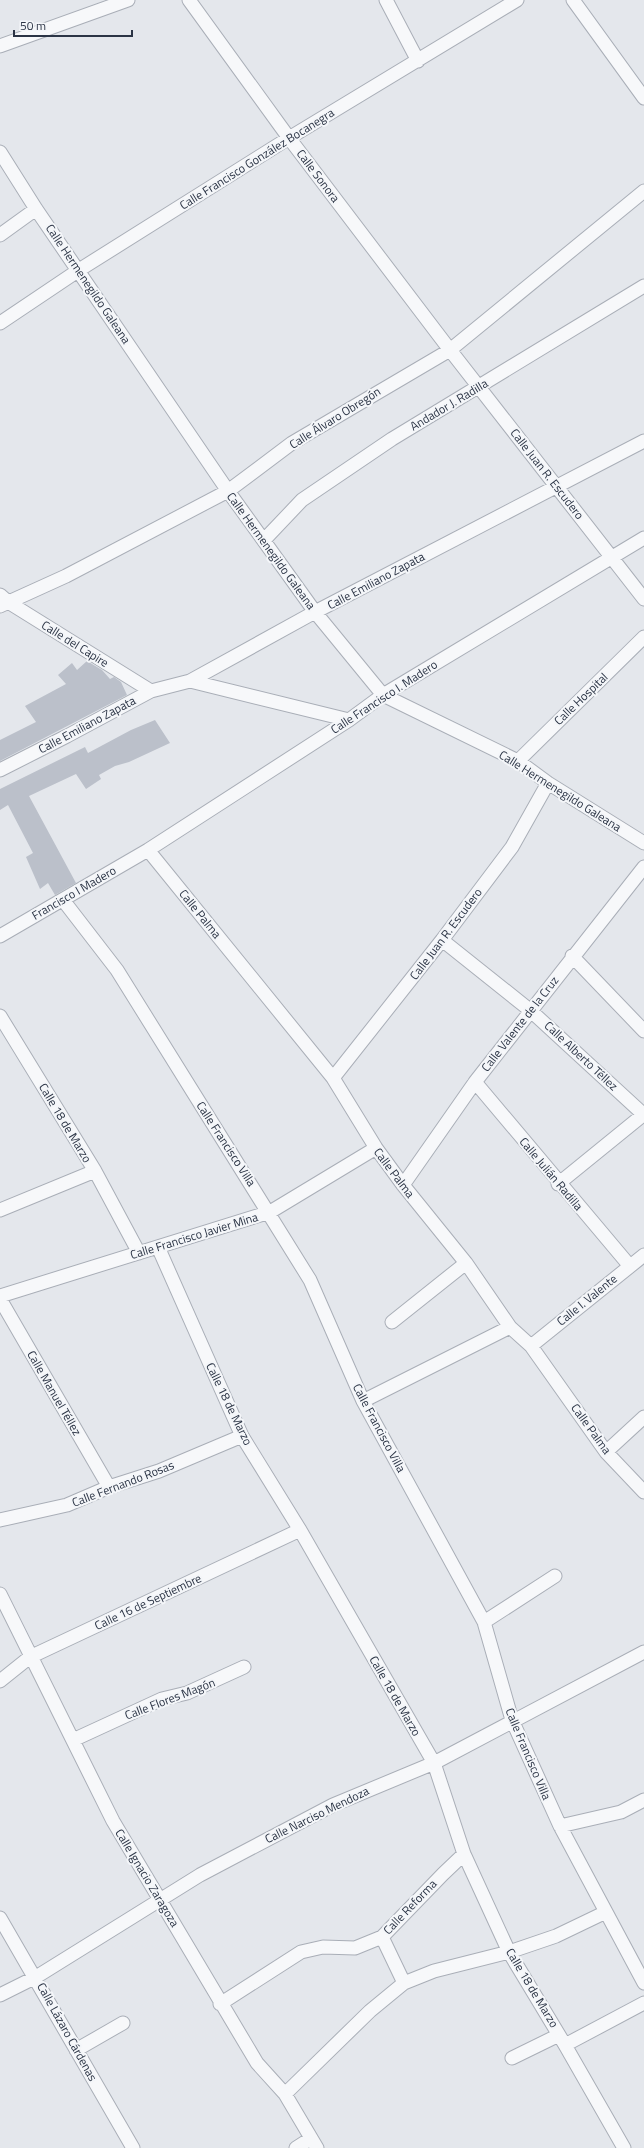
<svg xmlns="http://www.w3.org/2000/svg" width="644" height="2148" viewBox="0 0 644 2148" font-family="'Titillium Web',sans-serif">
<rect width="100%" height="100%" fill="#e4e7ec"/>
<path fill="#bbc0ca" d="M87 661 102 670 110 679 114 677 121 682 127 695 0 761V740L36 722 25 706 66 684 58 675 72 663 77 670Z
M155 720 170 743 129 762 115 766 99 775 101 779 86 789 76 774 29 796 76 883 55 895 48 883 40 889 26 857 33 853 8 805 0 810V789L85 747 88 753 131 730Z"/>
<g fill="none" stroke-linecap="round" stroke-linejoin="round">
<defs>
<path id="minor" d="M189 0 289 138 450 350 644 599
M386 0 418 61
M573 0 644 98
M0 46 128 0
M0 152 36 209 228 491 315 612 383 695 518 761 548 783 644 843
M0 235 36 209
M0 323 79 270 289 138 517 0
M265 539 302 500 392 439 644 286
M0 595 8 602 151 691
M0 606 66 576 228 491 292 443 450 350 644 191
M190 681 349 720
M518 761 644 637
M0 770 67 736 151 691 190 681 315 612 644 441
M148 850 333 1078 376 1148 403 1185 466 1263 510 1327 531 1346 606 1452 644 1492
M63 900 117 970 310 1280 363 1401 484 1622 512 1720 560 1826 644 1983
M0 936 148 850 349 720 383 695 644 538
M442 940 531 1011 643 1114
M572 956 644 1031
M0 1016 95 1171 139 1253
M333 1078 442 940 512 847 548 783
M475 1082 629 1265
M558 1184 644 1114
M403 1185 475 1082 644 867
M0 1210 95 1171
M158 1247 242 1436 300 1530 434 1763 464 1854 509 1952 565 2045 624 2148
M0 1296 270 1212 376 1148
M0 1299 109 1487
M392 1322 466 1263
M531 1346 644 1255
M363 1401 510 1327
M606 1452 644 1417
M0 1520 67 1505 109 1487 159 1471 242 1436
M0 1594 113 1821 257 2063 285 2094 317 2148
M484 1622 555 1576
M0 1681 30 1657 300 1530
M73 1740 162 1699 187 1693 244 1667
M560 1826 621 1812 644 1800
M0 1918 133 2148
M382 1937 404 1983
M0 1995 36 1977 200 1875 333 1805 434 1763 644 1652
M220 2004 301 1952 323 1947 355 1948 382 1937 443 1874 464 1854
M565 2045 644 2003
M76 2050 123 2023
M512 2058 559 2035
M285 2094 370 2011 404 1983 434 1971 509 1952 556 1936 606 1912
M296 2148 310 2139"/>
</defs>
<use href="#minor" stroke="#a9aeb7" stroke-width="15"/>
<use href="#minor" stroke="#f7f8fa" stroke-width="13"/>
</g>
<g text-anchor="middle" stroke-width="4" stroke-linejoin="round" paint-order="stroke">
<g font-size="12" fill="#2b3445" stroke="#f4f6f9">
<text transform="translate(257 159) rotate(-32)" y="4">Calle Francisco González Bocanegra</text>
<text transform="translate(318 176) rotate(53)" y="4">Calle Sonora</text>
<text transform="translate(88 284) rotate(56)" y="4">Calle Hermenegildo Galeana</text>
<text transform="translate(449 405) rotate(-31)" y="4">Andador J. Radilla</text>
<text transform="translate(335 418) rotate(-32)" y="4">Calle Álvaro Obregón</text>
<text transform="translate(547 474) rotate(52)" y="4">Calle Juan R. Escudero</text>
<text transform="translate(271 551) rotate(54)" y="4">Calle Hermenegildo Galeana</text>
<text transform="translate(376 581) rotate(-28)" y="4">Calle Emiliano Zapata</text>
<text transform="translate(75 644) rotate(32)" y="4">Calle del Capire</text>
<text transform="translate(384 697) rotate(-33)" y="4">Calle Francisco I. Madero</text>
<text transform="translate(581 699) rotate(-44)" y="4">Calle Hospital</text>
<text transform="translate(87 725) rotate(-28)" y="4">Calle Emiliano Zapata</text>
<text transform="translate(560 791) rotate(32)" y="4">Calle Hermenegildo Galeana</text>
<text transform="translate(74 893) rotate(-30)" y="4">Francisco I Madero</text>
<text transform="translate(200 914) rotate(51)" y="4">Calle Palma</text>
<text transform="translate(446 934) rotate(-53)" y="4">Calle Juan R. Escudero</text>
<text transform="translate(520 1024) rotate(-52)" y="4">Calle Valente de la Cruz</text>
<text transform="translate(581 1056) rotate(43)" y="4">Calle Alberto Téllez</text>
<text transform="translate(65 1123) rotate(59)" y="4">Calle 18 de Marzo</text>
<text transform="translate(226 1144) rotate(57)" y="4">Calle Francisco Villa</text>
<text transform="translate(394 1173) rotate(53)" y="4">Calle Palma</text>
<text transform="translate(551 1174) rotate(50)" y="4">Calle Julián Radilla</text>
<text transform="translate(194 1236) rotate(-17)" y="4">Calle Francisco Javier Mina</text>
<text transform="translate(587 1300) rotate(-39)" y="4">Calle I. Valente</text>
<text transform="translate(54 1393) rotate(60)" y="4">Calle Manuel Téllez</text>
<text transform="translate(229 1404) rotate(64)" y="4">Calle 18 de Marzo</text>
<text transform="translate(379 1428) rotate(62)" y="4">Calle Francisco Villa</text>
<text transform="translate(591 1429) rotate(54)" y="4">Calle Palma</text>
<text transform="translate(123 1484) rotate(-21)" y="4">Calle Fernando Rosas</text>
<text transform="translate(148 1602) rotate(-25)" y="4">Calle 16 de Septiembre</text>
<text transform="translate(395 1696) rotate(60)" y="4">Calle 18 de Marzo</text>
<text transform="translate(170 1699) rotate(-21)" y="4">Calle Flores Magón</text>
<text transform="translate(528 1754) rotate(67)" y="4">Calle Francisco Villa</text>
<text transform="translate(317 1815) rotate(-26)" y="4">Calle Narciso Mendoza</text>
<text transform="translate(147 1878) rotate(59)" y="4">Calle Ignacio Zaragoza</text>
<text transform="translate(410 1907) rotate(-46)" y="4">Calle Reforma</text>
<text transform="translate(532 1988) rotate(59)" y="4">Calle 18 de Marzo</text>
<text transform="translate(67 2032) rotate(61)" y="4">Calle Lázaro Cárdenas</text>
</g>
</g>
<path d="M14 30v6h118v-6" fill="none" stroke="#2b3445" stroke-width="2"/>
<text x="20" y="30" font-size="12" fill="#2b3445" stroke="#f4f6f9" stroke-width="3" paint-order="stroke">50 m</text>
</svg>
